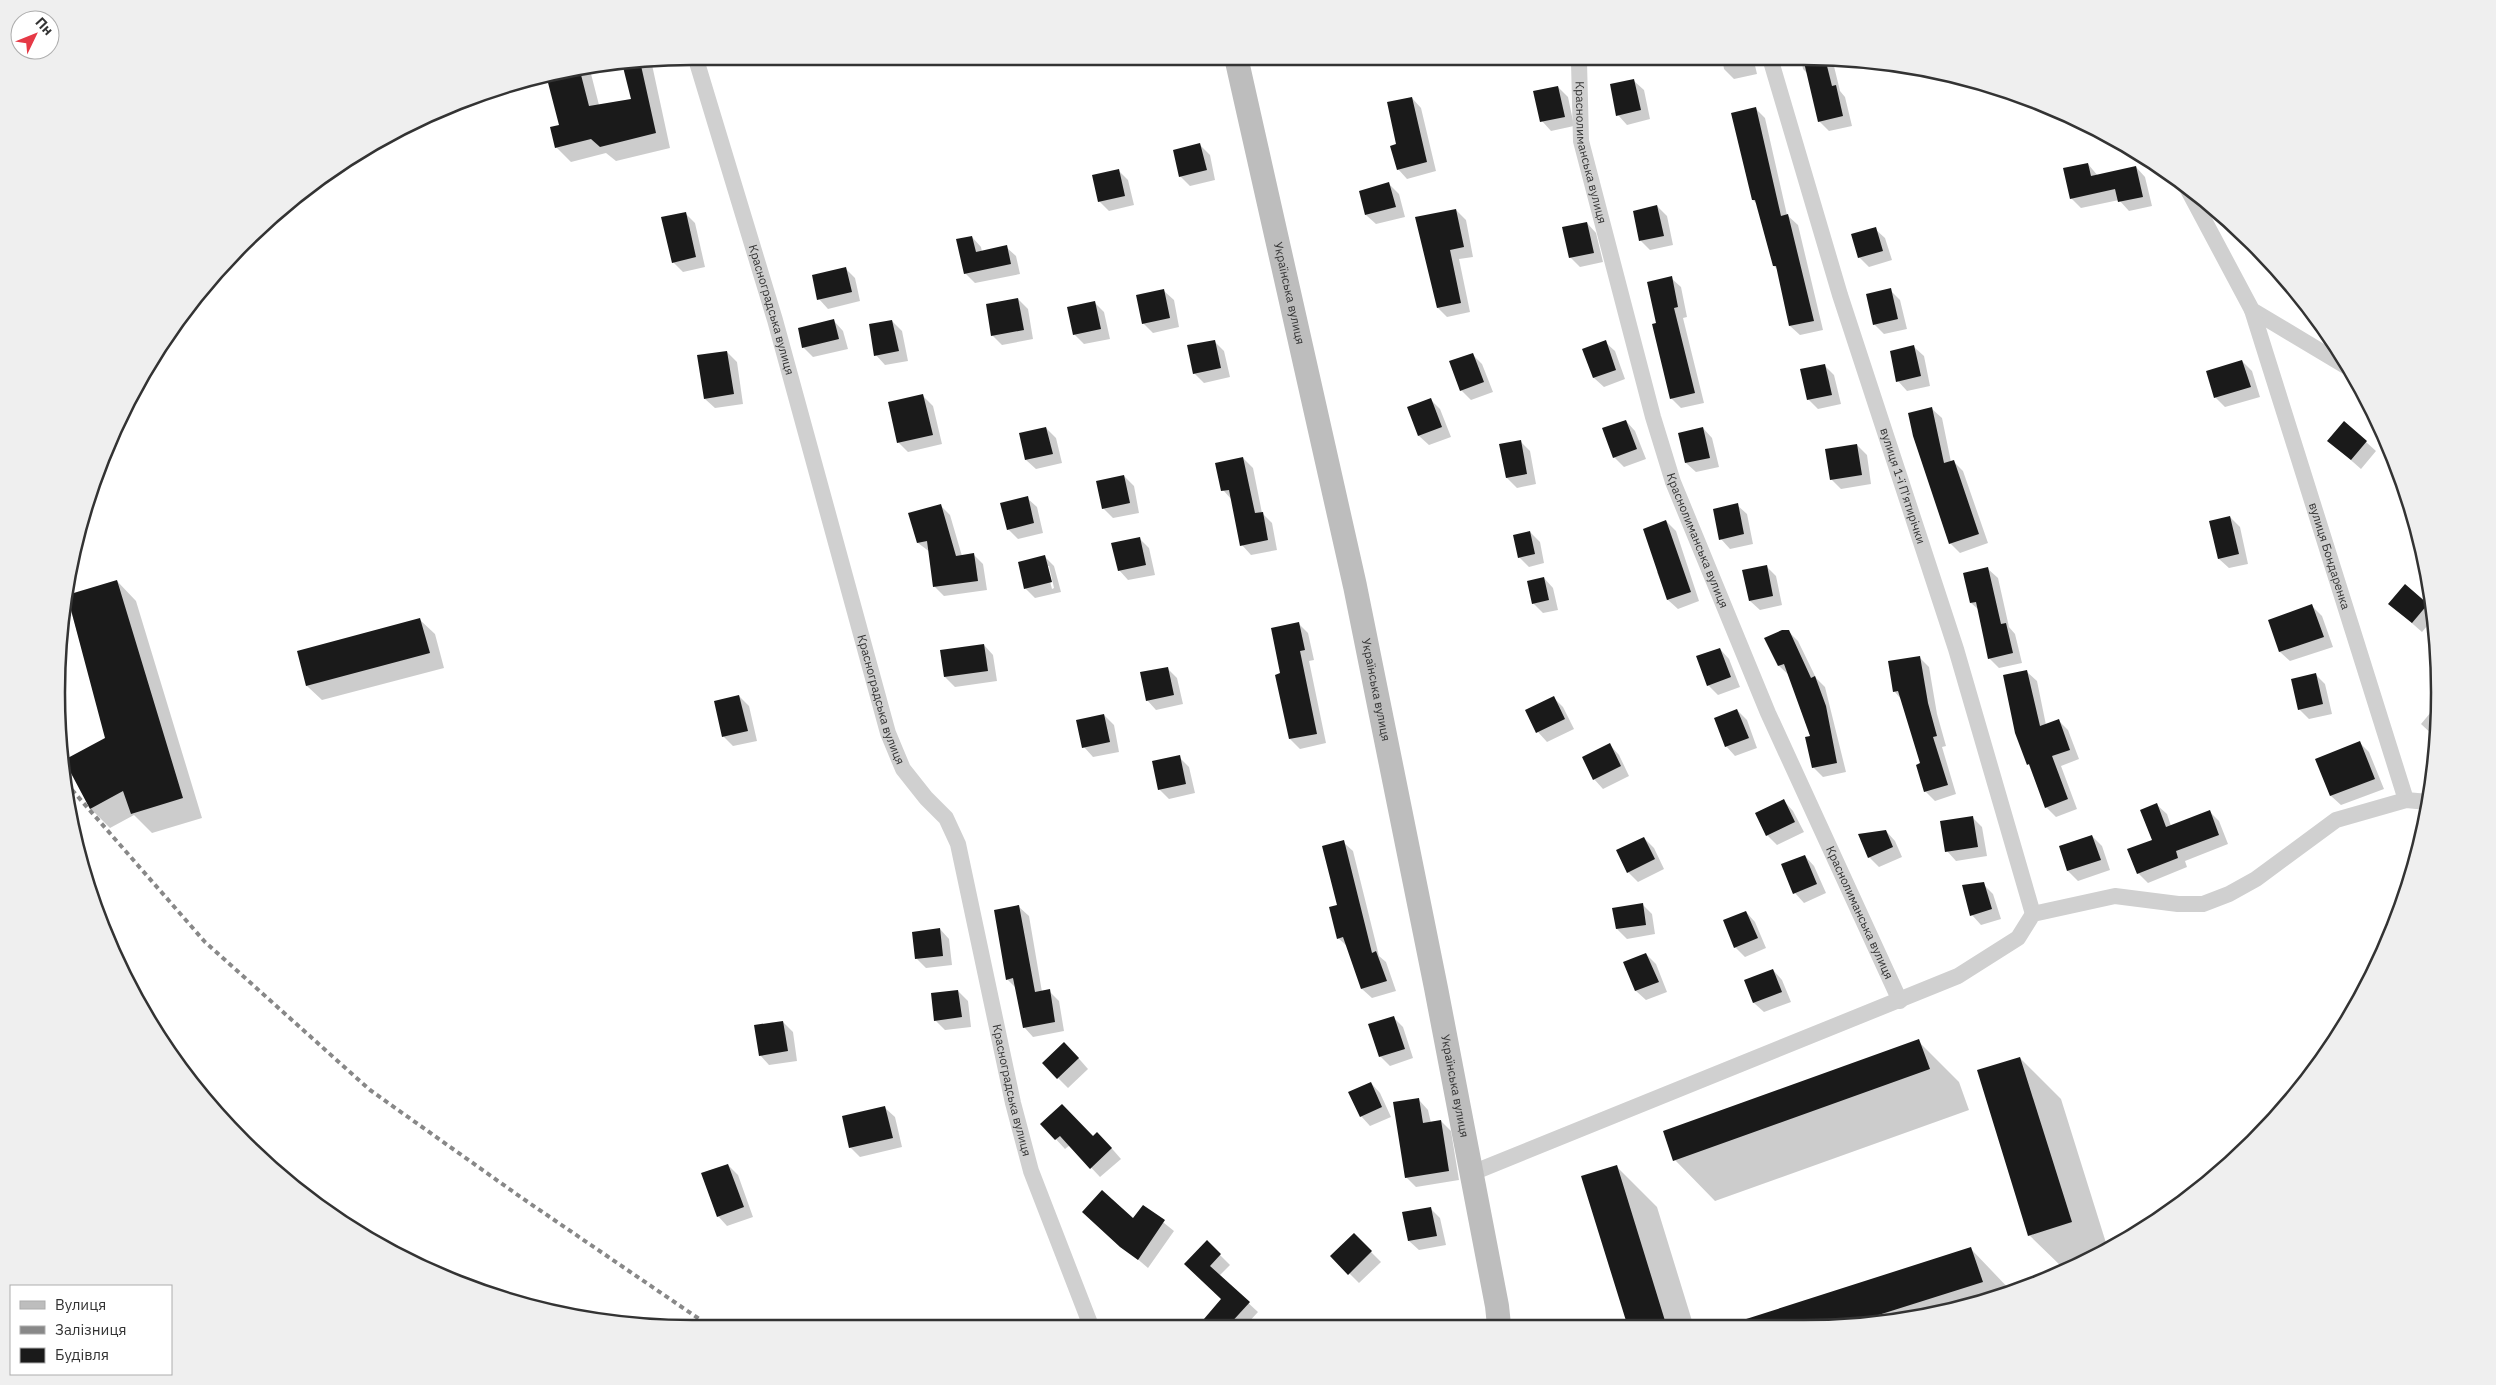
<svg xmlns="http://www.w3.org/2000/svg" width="2496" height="1385" viewBox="0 0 2496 1385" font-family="'IBM Plex Sans',sans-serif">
<rect width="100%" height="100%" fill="#fff"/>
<path fill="#0003" fill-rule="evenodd" d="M1392 57H1415L1397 62Z
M1722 57H1753L1757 74 1734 79 1724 69Z
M1801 58H1832L1840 91 1845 97 1852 126 1829 131 1819 121 1808 74 1803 69Z
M651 60 670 148 616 161 606 153 571 162 556 147 560 126 547 74 569 68 589 66 599 105 632 100 624 63Z
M1634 81 1644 90 1650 119 1627 125 1618 115Z
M1558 87 1568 97 1574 126 1551 131 1542 121Z
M1412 98 1421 108 1436 171 1407 179 1398 169V145Z
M1756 109 1765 118 1787 215 1798 225 1823 330 1800 335 1790 326 1778 270 1774 266 1758 205 1753 200Z
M2090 128 2108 136 2100 140Z
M1200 145 1210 155 1215 180 1190 186 1180 176Z
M2088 164 2098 176 2136 167 2145 177 2152 206 2129 211 2119 200 2081 208 2071 198Z
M1118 170 1128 180 1134 205 1109 211 1099 201Z
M1389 184 1399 194 1405 217 1376 224 1366 215Z
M1657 206 1667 216 1673 245 1650 250 1641 241Z
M1456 210 1466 220 1473 257 1459 259 1470 312 1447 317 1438 308Z
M685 213 695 223 705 267 683 272 673 262Z
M1587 223 1596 233 1603 262 1580 267 1570 257Z
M1875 229 1885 238 1892 260 1869 267 1859 257Z
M972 237 981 247 982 252 1006 247 1016 256 1020 274 975 283 965 273Z
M845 268 855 278 860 301 828 309 819 299Z
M1671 278 1681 287 1687 317 1683 318 1704 403 1681 408 1671 398 1657 324Z
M1890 290 1900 300 1907 329 1884 334 1874 324Z
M1164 291 1174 300 1179 327 1153 333 1143 323Z
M1018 299 1028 309 1033 339 1002 345 992 335Z
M1094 302 1104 312 1110 339 1084 344 1074 334Z
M834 321 843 331 848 349 813 357 803 347Z
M892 321 902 331 908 361 885 365 876 355Z
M1214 341 1224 351 1230 377 1204 383 1194 373Z
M1605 342 1615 351 1625 379 1604 387 1594 378 1583 350Z
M1914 347 1924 356 1930 386 1907 391 1898 381Z
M727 352 737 362 743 404 715 408 705 399Z
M1472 354 1482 364 1493 392 1471 400 1461 390Z
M2242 361 2252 371 2260 397 2225 407 2216 398 2208 371Z
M1824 365 1834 375 1841 404 1818 409 1808 399Z
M923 396 933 406 942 444 908 452 898 442Z
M1430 399 1440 409 1451 437 1429 445 1419 436 1409 407Z
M1932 409 1942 418 1951 462 1953 461 1963 471 1988 543 1960 553 1950 543Z
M1626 421 1635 431 1646 459 1624 467 1614 457Z
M1046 428 1056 438 1062 463 1036 469 1026 460Z
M1703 428 1712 438 1719 467 1696 472 1686 463Z
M1520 441 1530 451 1536 484 1517 488 1507 478 1501 445Z
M2329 441 2366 442 2376 451 2361 469Z
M1857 445 1867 455 1871 484 1841 489 1831 479Z
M1243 458 1253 468 1262 513 1272 523 1277 550 1251 555 1242 545 1233 501 1223 490Z
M1124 476 1134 486 1139 513 1113 518 1103 508Z
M1027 498 1037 507 1043 533 1018 539 1008 529Z
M940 505 950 515 962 556 973 554 983 564 987 590 944 596 935 587 930 552 918 543 910 514Z
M1737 505 1747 514 1753 544 1730 549 1721 539Z
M2230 517 2240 527 2248 564 2229 568 2219 559Z
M1666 521 1676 531 1699 601 1678 609 1668 600 1657 572 1660 571Z
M1530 532 1540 542 1544 563 1529 567 1519 557Z
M1139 538 1149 548 1155 575 1128 580 1119 570Z
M1045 557 1054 566 1061 592 1035 598 1025 588ZM1046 566H1049L1054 588 1052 589Z
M1766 566 1776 576 1782 605 1760 610 1750 601Z
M1988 569 1998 578 2009 627 2015 634 2022 663 1999 668 1989 658 1979 610 1971 603Z
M1544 578 1553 588 1558 610 1543 613 1533 603Z
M117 581 136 601 202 818 152 833 134 815 110 828 91 809 107 738 67 596Z
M2390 604 2427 605 2431 609 2433 619 2422 632Z
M2312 606 2322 616 2333 647 2290 661 2280 652 2270 621Z
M420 620 435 634 444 668 322 700 307 686 298 652Z
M1298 623 1308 633 1314 660 1309 661 1326 743 1300 749 1290 739 1282 674Z
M1788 631 1798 641 1816 678 1825 687 1846 772 1823 777 1813 767 1812 737 1790 676 1779 666Z
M984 645 993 655 997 681 955 687 945 677 941 651Z
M1720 649 1729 659 1740 687 1718 695 1708 685Z
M1919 657 1929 667 1937 714 1946 746 1942 747 1956 794 1935 801 1925 791 1922 764 1902 700 1894 691Z
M1167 668 1177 678 1183 704 1156 710 1147 700Z
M2027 672 2037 681 2046 725 2059 721 2068 730 2079 759 2061 766 2077 809 2056 817 2046 807 2016 733Z
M2316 675 2325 684 2332 714 2309 719 2299 709Z
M739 696 749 706 757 741 733 746 724 737Z
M1554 698 1563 707 1574 729 1547 742 1538 732Z
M2436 706 2437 707 2436 738 2421 724Z
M1737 710 1747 720 1757 748 1735 756 1726 746Z
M1104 715 1114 725 1119 752 1093 757 1084 747Z
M2360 743 2369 752 2384 789 2341 805 2331 796 2317 759Z
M1610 745 1619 755 1629 776 1603 789 1594 779Z
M1179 757 1189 767 1195 793 1169 799 1159 789Z
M1784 801 1793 811 1804 832 1777 845 1767 835 1757 814Z
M2157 805 2167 814 2171 826 2210 812 2219 821 2228 844 2185 861 2187 867 2148 883 2138 873 2154 840Z
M1972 817 1982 827 1987 856 1956 861 1947 851Z
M1886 831 1895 841 1902 857 1879 867 1869 857Z
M2092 836 2102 846 2110 870 2078 881 2068 871 2060 847Z
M1644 838 1654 848 1664 869 1638 882 1628 872Z
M1343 842 1353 851 1379 956 1386 962 1396 991 1372 998 1362 989 1348 947 1338 938Z
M1805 856 1814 866 1826 893 1804 903 1795 893Z
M1983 884 1993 894 2001 919 1981 925 1972 915Z
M1642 904 1652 914 1655 934 1627 939 1617 929 1614 909Z
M1019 907 1029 916 1042 992 1049 991 1059 1001 1064 1031 1033 1037 1024 1027 1016 988 1007 979Z
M1746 912 1755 922 1766 948 1745 957 1735 947Z
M940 929 949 939 952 965 926 968 917 959Z
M1646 954 1656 964 1667 992 1646 1000 1636 991 1625 963Z
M1773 970 1782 980 1791 1002 1764 1012 1754 1003 1745 980Z
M958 991 968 1001 971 1027 945 1030 935 1020Z
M1394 1018 1403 1027 1413 1058 1390 1066 1380 1056Z
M783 1022 793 1032 797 1061 769 1065 760 1055Z
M1918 1041 1959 1082 1969 1110 1715 1201 1675 1160Z
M1074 1053 1088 1069 1068 1088 1058 1078Z
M2020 1058 2061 1099 2107 1246 2063 1268 2029 1235Z
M1371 1083 1380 1093 1391 1117 1370 1126 1361 1116Z
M1419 1100 1428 1110 1431 1123 1441 1121 1451 1131 1459 1180 1416 1187 1406 1177Z
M885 1108 895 1117 902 1147 860 1157 850 1147Z
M1042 1124 1107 1143 1121 1159 1100 1177 1070 1145 1065 1149Z
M728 1165 738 1175 753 1217 727 1226 718 1216Z
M1616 1166 1657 1207 1693 1324H1628L1583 1177Z
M1143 1206 1174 1231 1148 1268 1094 1222 1134 1220Z
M1430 1208 1440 1218 1446 1245 1419 1250 1409 1241Z
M1354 1235 1381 1262 1359 1283 1332 1256Z
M1207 1242 1230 1265 1219 1276 1258 1312 1246 1325 1199 1326 1223 1300 1186 1264Z
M1971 1249 2013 1293 1886 1323 1735 1324Z"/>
<path fill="#1a1a1a" d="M1803 58H1825L1832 86 1836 85 1843 116 1818 122Z
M640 61 656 133 600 147 591 139 555 148 550 127 559 125 546 75 579 67 589 106 631 99 622 63Z
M1634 79 1641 110 1616 116 1610 84Z
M1558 86 1565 117 1540 122 1533 91Z
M1412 97 1427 162 1397 170 1390 146 1396 144 1387 102Z
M1756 107 1781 216 1788 214 1814 321 1789 326 1776 266H1773L1755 200H1752L1731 113Z
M1200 143 1207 170 1179 177 1173 150Z
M2088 163 2091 176 2136 166 2143 197 2118 202 2115 189 2070 199 2063 168Z
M1119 169 1125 196 1098 202 1092 175Z
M1389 182 1396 207 1365 215 1359 191Z
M1657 205 1664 236 1639 241 1633 211Z
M1456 209 1464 247 1450 250 1461 303 1437 308 1415 217Z
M686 212 696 257 672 263 661 217Z
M1587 222 1594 253 1569 258 1562 227Z
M1876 227 1883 251 1858 258 1851 234Z
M972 236 976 252 1007 245 1011 264 964 274 956 239Z
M846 267 852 292 817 300 812 275Z
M1672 276 1678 307 1674 308 1695 393 1670 399 1652 324 1656 323 1647 282Z
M1891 288 1898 319 1873 325 1866 294Z
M1164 289 1170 318 1142 324 1136 295Z
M1018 298 1024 330 991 336 986 304Z
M1095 301 1101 329 1073 335 1067 307Z
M834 319 839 339 802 348 798 328Z
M892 320 899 351 874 356 869 324Z
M1215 340 1221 368 1193 374 1187 345Z
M1606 340 1616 370 1593 378 1582 349Z
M1914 345 1921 376 1896 382 1890 351Z
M727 351 734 394 704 399 697 355Z
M1473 353 1484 382 1460 391 1449 361Z
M2242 360 2251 387 2214 398 2206 371Z
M1825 364 1832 395 1807 400 1800 369Z
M923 394 933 435 897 443 888 402Z
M1431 398 1442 427 1418 436 1407 407Z
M1932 407 1944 463 1954 460 1979 534 1949 544 1913 436 1908 413Z
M1626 420 1637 449 1613 458 1602 428Z
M2344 421 2367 441 2351 460 2327 441Z
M1046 427 1053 454 1025 460 1019 433Z
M1703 427 1710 458 1685 463 1678 433Z
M1521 440 1527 474 1506 478 1499 444Z
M1857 444 1862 475 1830 480 1825 449Z
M1243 457 1255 513 1263 512 1268 540 1240 546 1229 490 1221 491 1215 463Z
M1124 475 1130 503 1102 509 1096 481Z
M1028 496 1034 523 1007 530 1000 503Z
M1738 503 1744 534 1719 540 1713 509Z
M941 504 956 556 974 553 978 581 933 587 927 541 917 543 908 513Z
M2230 516 2239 554 2218 559 2209 521Z
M1666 520 1691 592 1667 600 1643 529Z
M1530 531 1535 554 1518 558 1513 535Z
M1140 537 1146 565 1118 571 1111 543Z
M1045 555 1052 582 1024 589 1018 562Z
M1767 565 1773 596 1749 601 1742 570Z
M1988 567 2001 624 2006 623 2013 653 1988 659 1976 602 1970 603 1963 573Z
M1544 577 1549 600 1532 604 1527 581Z
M117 580 183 798 131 814 123 791 90 809 64 760 105 738 67 595Z
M2405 584 2428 604 2412 623 2388 604Z
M2312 604 2324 637 2279 652 2268 620Z
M420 618 430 653 306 686 297 651Z
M1299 622 1305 650 1300 651 1317 734 1289 739 1275 675 1280 673 1271 628Z
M1782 630H1789L1811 678 1815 676 1826 706 1837 763 1812 768 1805 737 1810 736 1784 664 1778 666 1764 638Z
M984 644 988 671 944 677 940 650Z
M1720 648 1731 677 1707 686 1696 656Z
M1920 656 1928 703 1937 736 1933 737 1948 785 1924 792 1916 765 1920 763 1898 691 1893 692 1888 661Z
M1168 667 1174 695 1146 701 1140 672Z
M2027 670 2040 726 2059 719 2070 750 2052 756 2068 799 2045 808 2029 764 2027 765 2015 733 2003 675Z
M2316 673 2323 704 2298 710 2291 679Z
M739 695 748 731 722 737 714 701Z
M1554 696 1565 719 1536 733 1525 710Z
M1737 709 1749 738 1725 747 1714 718Z
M1104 714 1110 742 1082 748 1076 720Z
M2360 741 2375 779 2330 796 2315 759Z
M1610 743 1621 766 1593 780 1582 757Z
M1180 755 1186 784 1158 790 1152 761Z
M1784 799 1795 822 1766 836 1755 813Z
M2157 803 2166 827 2210 810 2219 835 2176 851 2178 858 2137 874 2127 849 2152 840 2140 810Z
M1973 816 1978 847 1945 852 1940 821Z
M1886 830 1893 847 1868 858 1858 834Z
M2092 835 2101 860 2067 871 2059 846Z
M1644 837 1655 859 1627 873 1616 850Z
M1344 840 1372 953 1376 951 1387 981 1361 989 1343 937 1337 939 1329 907 1337 905 1322 846Z
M1805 855 1817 884 1793 894 1781 864Z
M1984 882 1992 909 1970 916 1962 885Z
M1643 903 1646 925 1616 929 1612 908Z
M1019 905 1035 992 1050 989 1055 1022 1023 1028 1013 978 1006 980 994 910Z
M1746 911 1758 938 1734 948 1723 920Z
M940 928 943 956 915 959 912 932Z
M1646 953 1659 982 1635 991 1623 962Z
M1773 969 1782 992 1753 1003 1744 980Z
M958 990 962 1017 934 1021 931 993Z
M1394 1016 1405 1049 1379 1057 1368 1024Z
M783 1021 788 1051 759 1056 754 1025Z
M1919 1039 1930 1069 1673 1161 1663 1131Z
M1064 1042 1079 1058 1057 1079 1042 1063Z
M2020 1057 2072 1222 2028 1236 1977 1070Z
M1371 1082 1382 1107 1360 1117 1348 1092Z
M1419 1098 1423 1123 1441 1120 1449 1171 1405 1178 1393 1102Z
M1062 1104 1093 1136 1097 1132 1112 1148 1090 1169 1060 1136 1055 1140 1040 1124Z
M885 1106 893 1138 849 1148 842 1116Z
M728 1164 744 1207 717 1217 701 1173Z
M1617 1165 1666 1324H1627L1581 1176Z
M1102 1190 1133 1218 1143 1205 1165 1220 1138 1260 1120 1247 1082 1212Z
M1431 1207 1437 1236 1408 1241 1402 1212Z
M1354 1233 1372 1251 1348 1275 1330 1256Z
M1207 1240 1221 1254 1210 1266 1250 1302 1228 1326H1198L1221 1299 1184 1264Z
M1971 1247 1983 1282 1853 1323 1743 1324V1320Z"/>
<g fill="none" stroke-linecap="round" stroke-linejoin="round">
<g stroke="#d0d0d0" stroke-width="16">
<path id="s1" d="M695 56 775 320 888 733 903 769 926 798 946 818 958 844 1013 1103 1031 1171 1091 1326"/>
<path id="s2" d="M1583 57 1579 62 1581 141 1653 417 1673 482 1768 713 1900 1001"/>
<path id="s3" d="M1770 58 1840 295 1956 649 2033 914"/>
<path d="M2187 188 2252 310 2347 367"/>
<path id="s4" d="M2252 310 2406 800"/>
<path d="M1472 1173 1958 976 2018 938 2033 914 2115 896 2178 904H2203L2229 894 2256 879 2336 820 2406 800 2428 802"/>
</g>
<path stroke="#bdbdbd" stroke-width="24" id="s5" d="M1236 57 1355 586 1436 988 1497 1306 1499 1325"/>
<path stroke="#888" stroke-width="4" stroke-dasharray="5 4" stroke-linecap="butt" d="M66 783 205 942 370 1090 522 1198 711 1327"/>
</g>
<g text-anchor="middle" stroke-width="5" stroke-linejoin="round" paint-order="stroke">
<g font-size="12" fill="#333" stroke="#fff">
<text dy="4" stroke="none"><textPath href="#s2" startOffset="98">Краснолиманська вулиця</textPath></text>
<text dy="4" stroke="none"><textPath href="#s5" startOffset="242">Українська вулиця</textPath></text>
<text dy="4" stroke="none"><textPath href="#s1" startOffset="265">Красноградська вулиця</textPath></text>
<text dy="4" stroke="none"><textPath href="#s3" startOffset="448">вулиця 1-ї П'ятирічки</textPath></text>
<text dy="4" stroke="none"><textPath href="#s2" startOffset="502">Краснолиманська вулиця</textPath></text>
<text dy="4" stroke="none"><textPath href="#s4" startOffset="258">вулиця Бондаренка</textPath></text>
<text dy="4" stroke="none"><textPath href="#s5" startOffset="648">Українська вулиця</textPath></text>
<text dy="4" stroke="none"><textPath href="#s1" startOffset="670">Красноградська вулиця</textPath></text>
<text dy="4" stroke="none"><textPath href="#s2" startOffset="908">Краснолиманська вулиця</textPath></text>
<text dy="4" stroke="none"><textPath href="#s5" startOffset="1052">Українська вулиця</textPath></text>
<text dy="4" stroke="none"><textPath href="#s1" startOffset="1089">Красноградська вулиця</textPath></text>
</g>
</g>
<path d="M0 0H2496V1385H0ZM692 65H1804A627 627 0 0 1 2431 692V693A627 627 0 0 1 1804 1320H692A627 627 0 0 1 65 693V692A627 627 0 0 1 692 65Z" fill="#efefef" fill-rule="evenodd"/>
<path fill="none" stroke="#333" stroke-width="2.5" d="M692 65H1804A627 627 0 0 1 2431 692V693A627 627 0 0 1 1804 1320H692A627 627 0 0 1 65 693V692A627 627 0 0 1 692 65Z"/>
<rect x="10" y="1285" width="162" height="90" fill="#ffffff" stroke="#adadad"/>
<rect x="20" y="1301" width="25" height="8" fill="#bdbdbd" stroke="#adadad"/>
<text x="55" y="1310" font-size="15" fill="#333333">Вулиця</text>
<rect x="20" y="1326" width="25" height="8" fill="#888888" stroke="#adadad"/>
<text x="55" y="1335" font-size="15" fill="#333333">Залізниця</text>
<rect x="20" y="1348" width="25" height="15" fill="#1a1a1a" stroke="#adadad"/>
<text x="55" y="1360" font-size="15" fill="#333333">Будівля</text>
<g transform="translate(35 35) rotate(47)"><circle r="24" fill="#ffffff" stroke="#adadad"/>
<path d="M0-4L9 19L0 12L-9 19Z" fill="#e63946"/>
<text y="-8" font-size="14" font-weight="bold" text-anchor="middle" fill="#333333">Пн</text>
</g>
</svg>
